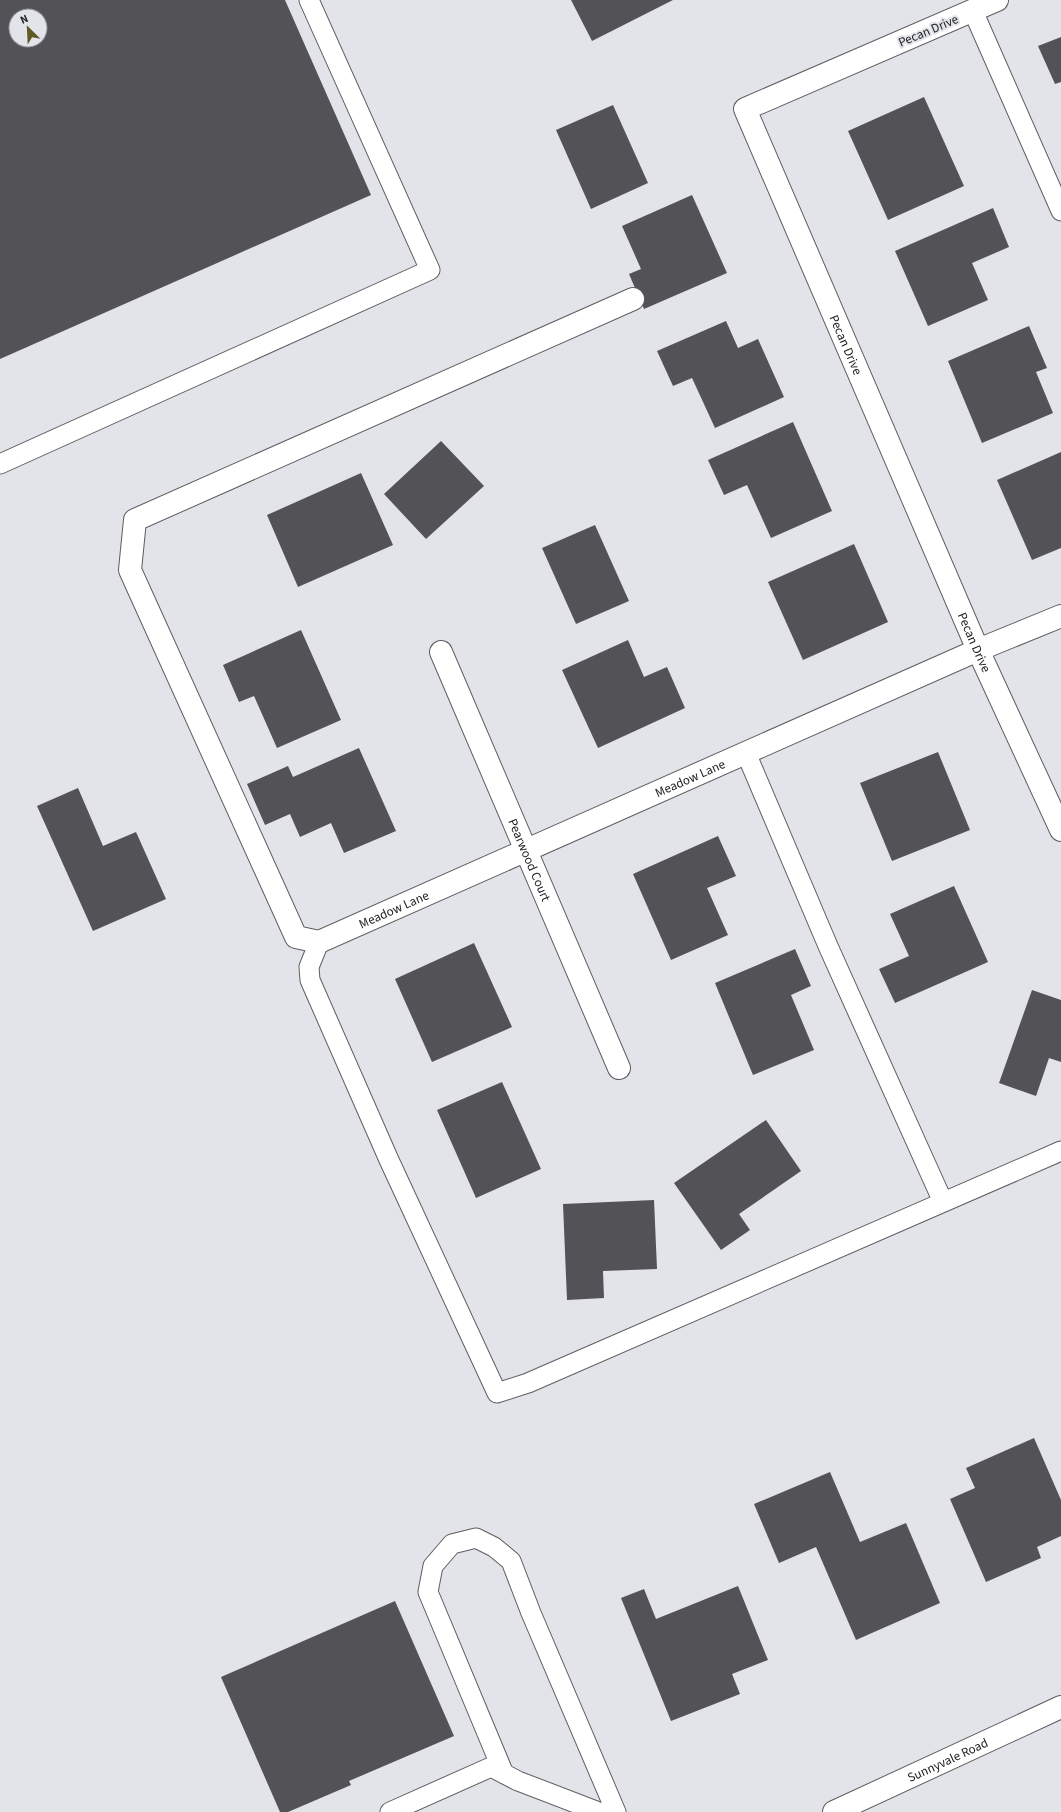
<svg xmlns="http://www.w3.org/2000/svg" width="1061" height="1812" viewBox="0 0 1061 1812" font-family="'Source Sans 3',sans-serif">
<rect width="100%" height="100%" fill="#e2e4e9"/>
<path fill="#525257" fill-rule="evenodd" d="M0 0H285L371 195 0 359ZM16 16H40V40H16Z
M571 0H673L592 41Z
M1061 37V82L1055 84 1038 46Z
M924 97 964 186 888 220 848 131Z
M613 105 648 183 591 209 556 130Z
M692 195 727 273 644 309 629 274 641 269 622 226Z
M993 208 1009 247 972 263 988 300 928 326 895 251Z
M726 321 738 348 758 339 784 397 715 428 692 378 673 386 657 351Z
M1029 326 1047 368 1036 372 1053 413 982 443 948 361Z
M793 422 832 511 771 538 747 485 724 495 708 460Z
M441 441 484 486 426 539 384 494Z
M1061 452V548L1032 560 997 480Z
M361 473 393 545 298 587 267 515Z
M595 525 629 601 576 624 542 548Z
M854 544 888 622 803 660 768 582Z
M301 630 341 720 277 748 254 696 239 702 223 665Z
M628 640 644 677 667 667 685 708 598 748 562 670Z
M359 748 396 831 344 853 331 823 300 837 290 814 265 825 247 784 288 766 293 777Z
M938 752 970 830 892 861 860 783Z
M78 788 103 846 136 832 166 899 93 931 37 806Z
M718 836 736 876 707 888 728 935 671 960 633 874Z
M954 886 988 962 895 1003 879 969 909 956 890 914Z
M474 943 512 1027 432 1062 395 979Z
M795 949 811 986 791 995 814 1050 753 1075 715 983Z
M1032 990 1061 1000V1062L1049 1058 1036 1096 999 1083Z
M502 1082 541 1169 476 1198 437 1110Z
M766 1120 801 1171 739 1214 750 1230 721 1250 674 1183Z
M654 1200 657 1269 603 1271 604 1298 567 1300 563 1204Z
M1034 1438 1061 1500V1536L1037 1547 1041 1558 986 1582 950 1499 975 1488 966 1468Z
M830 1472 860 1542 906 1523 940 1603 856 1640 816 1547 779 1563 754 1504Z
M738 1586 768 1660 732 1674 740 1694 671 1721 621 1598 644 1589 656 1619Z
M395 1601 454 1736 349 1781 351 1785 288 1812H280L221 1677Z"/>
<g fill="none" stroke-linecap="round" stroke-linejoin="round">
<defs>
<path id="service" d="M973 11 1061 211
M0 464 430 270 309 0
M746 753 828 946 943 1202
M319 942 309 967 310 980 389 1160 497 1393 528 1383 1061 1151
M504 1774 428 1592 433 1566 452 1544 476 1538 494 1547 511 1561 531 1613 616 1812
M390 1812 491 1767 518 1781 599 1812"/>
<g id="minor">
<path id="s1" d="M997 0 745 109 978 650 1061 830"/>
<path id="s2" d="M633 299 135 520 130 570 296 937 319 942 978 650 1061 616"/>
<path id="s3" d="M441 652 619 1068"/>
</g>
<g id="tertiary">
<path id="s4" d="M834 1812 1061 1707"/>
</g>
</defs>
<use href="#service" stroke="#5d5e62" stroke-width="21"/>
<use href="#minor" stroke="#5d5e62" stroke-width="24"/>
<use href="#tertiary" stroke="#5d5e62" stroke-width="24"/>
<use href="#service" stroke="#fff" stroke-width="19"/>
<use href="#minor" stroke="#fff" stroke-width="22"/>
<use href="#tertiary" stroke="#fff" stroke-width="22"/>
</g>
<g text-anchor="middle" stroke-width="4" stroke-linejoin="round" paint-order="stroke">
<g font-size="13" fill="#212224" stroke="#e2e4e9">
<text transform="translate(928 30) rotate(-23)" y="5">Pecan Drive</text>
<text dy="5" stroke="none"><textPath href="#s1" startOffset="531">Pecan Drive</textPath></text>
<text dy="5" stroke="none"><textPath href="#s1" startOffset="855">Pecan Drive</textPath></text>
<text dy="5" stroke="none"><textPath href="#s2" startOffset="1427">Meadow Lane</textPath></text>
<text dy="5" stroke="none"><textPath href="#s3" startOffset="226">Pearwood Court</textPath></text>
<text dy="5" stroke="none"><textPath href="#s2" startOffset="1103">Meadow Lane</textPath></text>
<text dy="5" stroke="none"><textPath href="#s4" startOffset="125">Sunnyvale Road</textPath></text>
</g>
</g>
<g transform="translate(28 28) rotate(336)"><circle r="19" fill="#e2e4e9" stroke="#95969a"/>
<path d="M0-3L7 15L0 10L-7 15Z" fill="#5f5926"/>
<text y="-6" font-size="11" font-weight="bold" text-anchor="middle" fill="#212224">N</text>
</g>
</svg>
